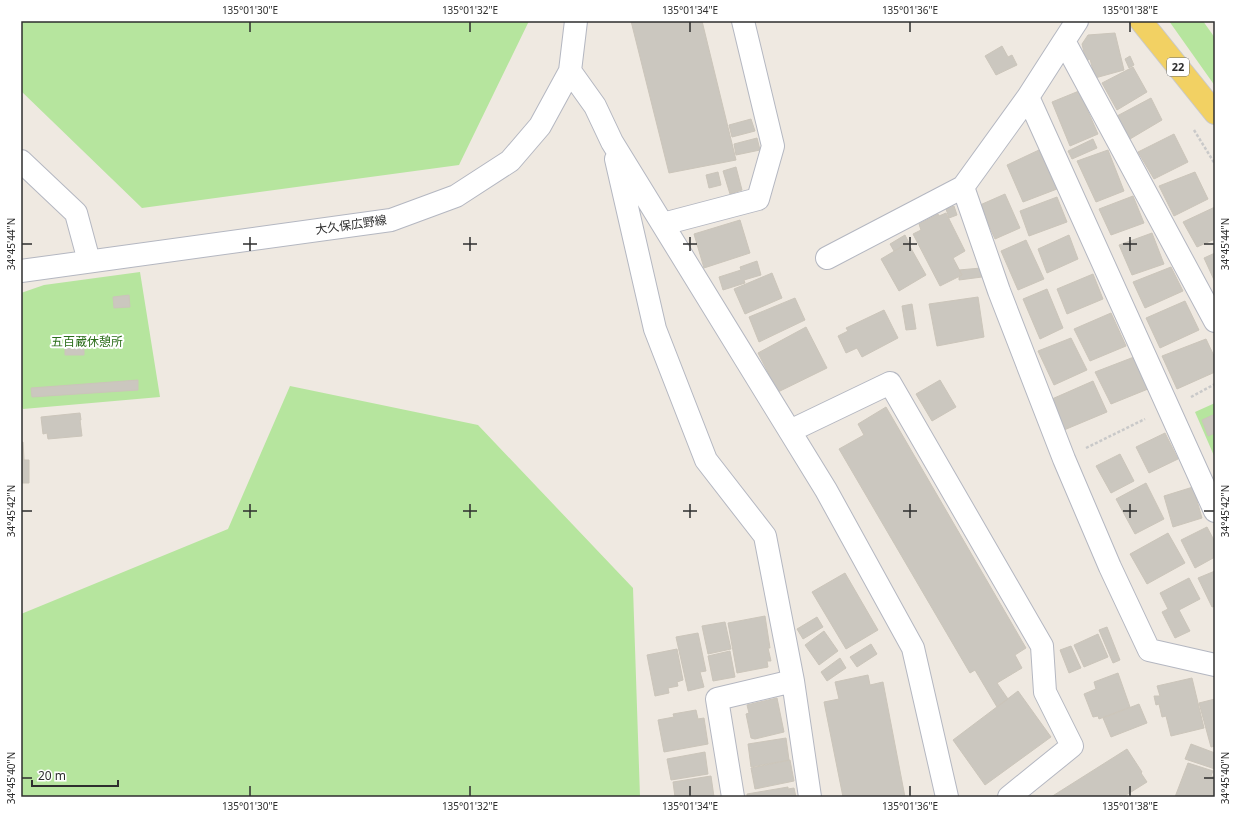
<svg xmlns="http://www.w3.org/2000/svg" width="1236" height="818" viewBox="0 0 1236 818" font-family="'Noto Sans','Noto Sans JP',sans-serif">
<rect width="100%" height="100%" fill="#efe9e1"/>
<path fill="#b6e59e" d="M21 21H529L459 165 142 208 21 91Z
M1169 21H1203L1215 38V86Z
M140 272 160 397 23 409 21 405V293L44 285Z
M290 386 478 425 633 588 640 797H21V614L228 529Z
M1215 403V458L1195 412Z"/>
<path fill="#cbc7bf" stroke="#cbc5ba" d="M631 21H702L736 160 669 173Z
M1115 33 1124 70 1095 78 1090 59 1086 61 1082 44 1088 35Z
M1002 46 1008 57 1012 55 1017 65 996 75 985 56Z
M1130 56 1134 65 1129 68 1125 59Z
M1133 67 1147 92 1117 110 1102 83Z
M1079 91 1098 134 1070 146 1052 102Z
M1151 98 1162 120 1130 139 1117 116Z
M751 119 755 131 732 137 729 125Z
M1174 134 1188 162 1154 179 1138 152Z
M757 138 760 150 736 155 734 144Z
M1093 139 1097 148 1072 159 1068 151Z
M1039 150 1057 189 1023 202 1007 165Z
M1108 150 1124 191 1096 202 1077 161Z
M736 167 742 190 730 194 723 171Z
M718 172 721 185 709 188 706 175Z
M1195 172 1208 199 1174 216 1159 186Z
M1005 194 1020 228 995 239 980 205Z
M1133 196 1144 223 1111 235 1099 209Z
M1057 197 1067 222 1029 236 1020 211Z
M954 206 957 215 949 218 946 209Z
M1215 207V239L1197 247 1183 222Z
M946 213 965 251 953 258 962 275 940 286 913 234 921 230 919 224 938 214 939 216Z
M740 220 750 253 704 268 694 234Z
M1152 233 1164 264 1132 275 1119 245Z
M905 235 909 243 894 251 890 244Z
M1069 235 1078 259 1047 273 1038 249Z
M1026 240 1044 279 1018 290 1001 251Z
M908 243 926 275 899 291 881 259Z
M1215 253V282L1204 258Z
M757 261 761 275 744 280 745 283 723 290 719 277 741 270 740 267Z
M1171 267 1183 291 1145 308 1133 282Z
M981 268 982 277 959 280V277L962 275 959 270Z
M772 273 782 298 745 314 734 289Z
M1093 274 1103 299 1067 314 1057 289Z
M1047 289 1063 328 1040 339 1023 299Z
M129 295 130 307 114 308 113 297Z
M978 297 984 337 937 346 929 304Z
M795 298 805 320 759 342 749 317Z
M1185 301 1199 330 1160 348 1146 318Z
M912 304 916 329 906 330 902 306Z
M884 310 898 338 862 357 857 348 846 353 838 336 848 331 846 328Z
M1111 313 1126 346 1090 361 1074 329Z
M806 327 827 368 778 392 758 353Z
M84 337V355H65V338Z
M1071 338 1087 370 1054 385 1038 351Z
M1206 339 1215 358V372L1177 389 1162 356Z
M1134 357 1148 389 1111 404 1095 372Z
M138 380V390L32 397 31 388Z
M940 380 956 407 932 421 916 394Z
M1093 381 1107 412 1064 430 1052 399Z
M886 407 1026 648 1015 655 1022 668 997 683 1008 699 997 707 975 670 970 673 839 449 864 435 858 424Z
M80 413 81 420H80L82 436 48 439 47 433 43 434 41 417Z
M1215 414V433L1208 436 1202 420Z
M1165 433 1178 459 1149 473 1136 447Z
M21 442H23L24 460H29V483H21Z
M1120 454 1134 481 1111 493 1096 466Z
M1146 483 1164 519 1135 534 1116 499Z
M1193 487 1202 518 1173 527 1164 496Z
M1207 527 1215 542V557L1195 568 1181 540Z
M1168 533 1185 563 1147 584 1130 554Z
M1215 571V606L1212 607 1198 578Z
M845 573 878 630 846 649 812 592Z
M1189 578 1200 599 1179 610 1190 631 1175 638 1162 612 1168 609 1160 593Z
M765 616 770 648H768L771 661H767L768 667 737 673 728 623Z
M817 617 823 627 803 639 797 629Z
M725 622 731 649 708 654 702 626Z
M1107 627 1120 660 1113 663 1099 630Z
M824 631 838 651 819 665 805 645Z
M698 633 706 671 700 672 704 687 688 691 676 637Z
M1098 634 1108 657 1084 667 1074 645Z
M871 644 877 654 857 667 850 657Z
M1071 646 1081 668 1069 673 1060 650Z
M677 649 683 680 677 682 678 686 668 688 669 693 655 696 647 655Z
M730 651 735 677 713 681 708 656Z
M840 658 846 668 827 681 821 672Z
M1118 673 1130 707 1099 719 1098 716 1093 717 1084 694 1096 689 1094 682Z
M868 675 870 685 883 682 905 797H843L824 702 839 699 835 682Z
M1192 678 1204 728 1171 736 1166 716 1162 717 1159 704 1156 705 1154 696H1160L1157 686Z
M1018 691 1051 737 985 785 953 740Z
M777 698 784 732 755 739 751 738 746 714 749 713 747 705Z
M1215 699V746L1211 747 1199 703Z
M1139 704 1147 723 1111 737 1103 718Z
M696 710 698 719 704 718 708 744 664 752 658 720 674 717 673 714Z
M786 738 789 760 751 767 748 744Z
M1191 744 1215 753V769L1185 759Z
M1127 749 1142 772 1141 773 1147 782 1123 797H1051Z
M705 752 708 774 671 780 667 759Z
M790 760 794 781 755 789 751 768Z
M1188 763 1213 771 1211 776 1215 777V797H1175Z
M711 776 714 797H675L673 782Z
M788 787V789L794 788 796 797H747V794Z"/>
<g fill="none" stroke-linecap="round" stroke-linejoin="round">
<defs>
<path id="minor" d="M1064 41 1077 21
M570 71 595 106 612 142 826 490 913 648 947 797
M1028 97 1215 511
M616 159 655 329 706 460 765 536 793 681 810 797
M21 161 76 213 89 261
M663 224 758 199 773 146 743 21
M827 258 963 187
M21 271 391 220 456 196 510 161 540 126 570 71 576 21
M1215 321 1064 41 1028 97 963 187 999 291 1064 459 1110 567 1149 650 1215 665
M790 431 890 383 1042 646 1045 692 1072 746 1009 797
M733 797 717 699 793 681"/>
<path id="major" d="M1141 21 1215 113"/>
</defs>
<use href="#minor" stroke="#b4b7c1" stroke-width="24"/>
<use href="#major" stroke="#c9c9c9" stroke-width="24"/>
<path stroke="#c9c9c9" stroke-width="2.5" stroke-dasharray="3 2" stroke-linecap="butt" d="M1194 130 1215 164
M1191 397 1215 384
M1086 448 1145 419"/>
<use href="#minor" stroke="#fff" stroke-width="22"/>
<use href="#major" stroke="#f2d163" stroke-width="22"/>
</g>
<path fill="none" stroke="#2e2e2e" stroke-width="1.5" d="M250 22V32M470 22V32M690 22V32M910 22V32M1130 22V32M250 237V251M470 237V251M690 237V251M910 237V251M1130 237V251M22 244H32M243 244H257M463 244H477M683 244H697M903 244H917M1123 244H1137M1204 244H1214M250 504V518M470 504V518M690 504V518M910 504V518M1130 504V518M22 511H32M243 511H257M463 511H477M683 511H697M903 511H917M1123 511H1137M1204 511H1214M22 778H32M1204 778H1214M250 786V796M470 786V796M690 786V796M910 786V796M1130 786V796"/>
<g text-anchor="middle" stroke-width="4" stroke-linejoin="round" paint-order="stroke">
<rect fill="#fff" stroke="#6d6d6d" stroke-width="1" x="1167" y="58" width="22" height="18" rx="3"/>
<g font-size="11" font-weight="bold" fill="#2e2e2e">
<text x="1178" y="71">22</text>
</g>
<g font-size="12" fill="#2e2e2e" stroke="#fff">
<text transform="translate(351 225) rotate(-8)" y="4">大久保広野線</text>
</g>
<g font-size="12" fill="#2c6e1b" stroke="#fff">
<text x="87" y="346">五百蔵休憩所</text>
</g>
</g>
<rect width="1236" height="818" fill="none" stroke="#ffffff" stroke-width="44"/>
<path d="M32 780v6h86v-6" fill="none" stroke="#2e2e2e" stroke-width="2"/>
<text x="38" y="780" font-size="12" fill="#2e2e2e" stroke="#ffffff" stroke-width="3" paint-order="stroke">20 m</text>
<rect x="22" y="22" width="1192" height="774" fill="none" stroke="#2e2e2e" stroke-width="1.5"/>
<g font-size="10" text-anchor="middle" fill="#2e2e2e">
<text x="250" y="14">135°01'30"E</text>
<text x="470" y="14">135°01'32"E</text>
<text x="690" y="14">135°01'34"E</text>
<text x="910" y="14">135°01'36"E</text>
<text x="1130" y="14">135°01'38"E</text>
<text transform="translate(11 244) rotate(-90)" y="4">34°45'44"N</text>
<text transform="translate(1225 244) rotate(-90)" y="4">34°45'44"N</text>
<text transform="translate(11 511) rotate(-90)" y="4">34°45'42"N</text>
<text transform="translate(1225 511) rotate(-90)" y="4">34°45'42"N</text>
<text transform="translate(11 778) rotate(-90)" y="4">34°45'40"N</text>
<text transform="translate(1225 778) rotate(-90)" y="4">34°45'40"N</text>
<text x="250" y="810">135°01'30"E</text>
<text x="470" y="810">135°01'32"E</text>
<text x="690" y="810">135°01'34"E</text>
<text x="910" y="810">135°01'36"E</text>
<text x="1130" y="810">135°01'38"E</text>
</g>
</svg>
